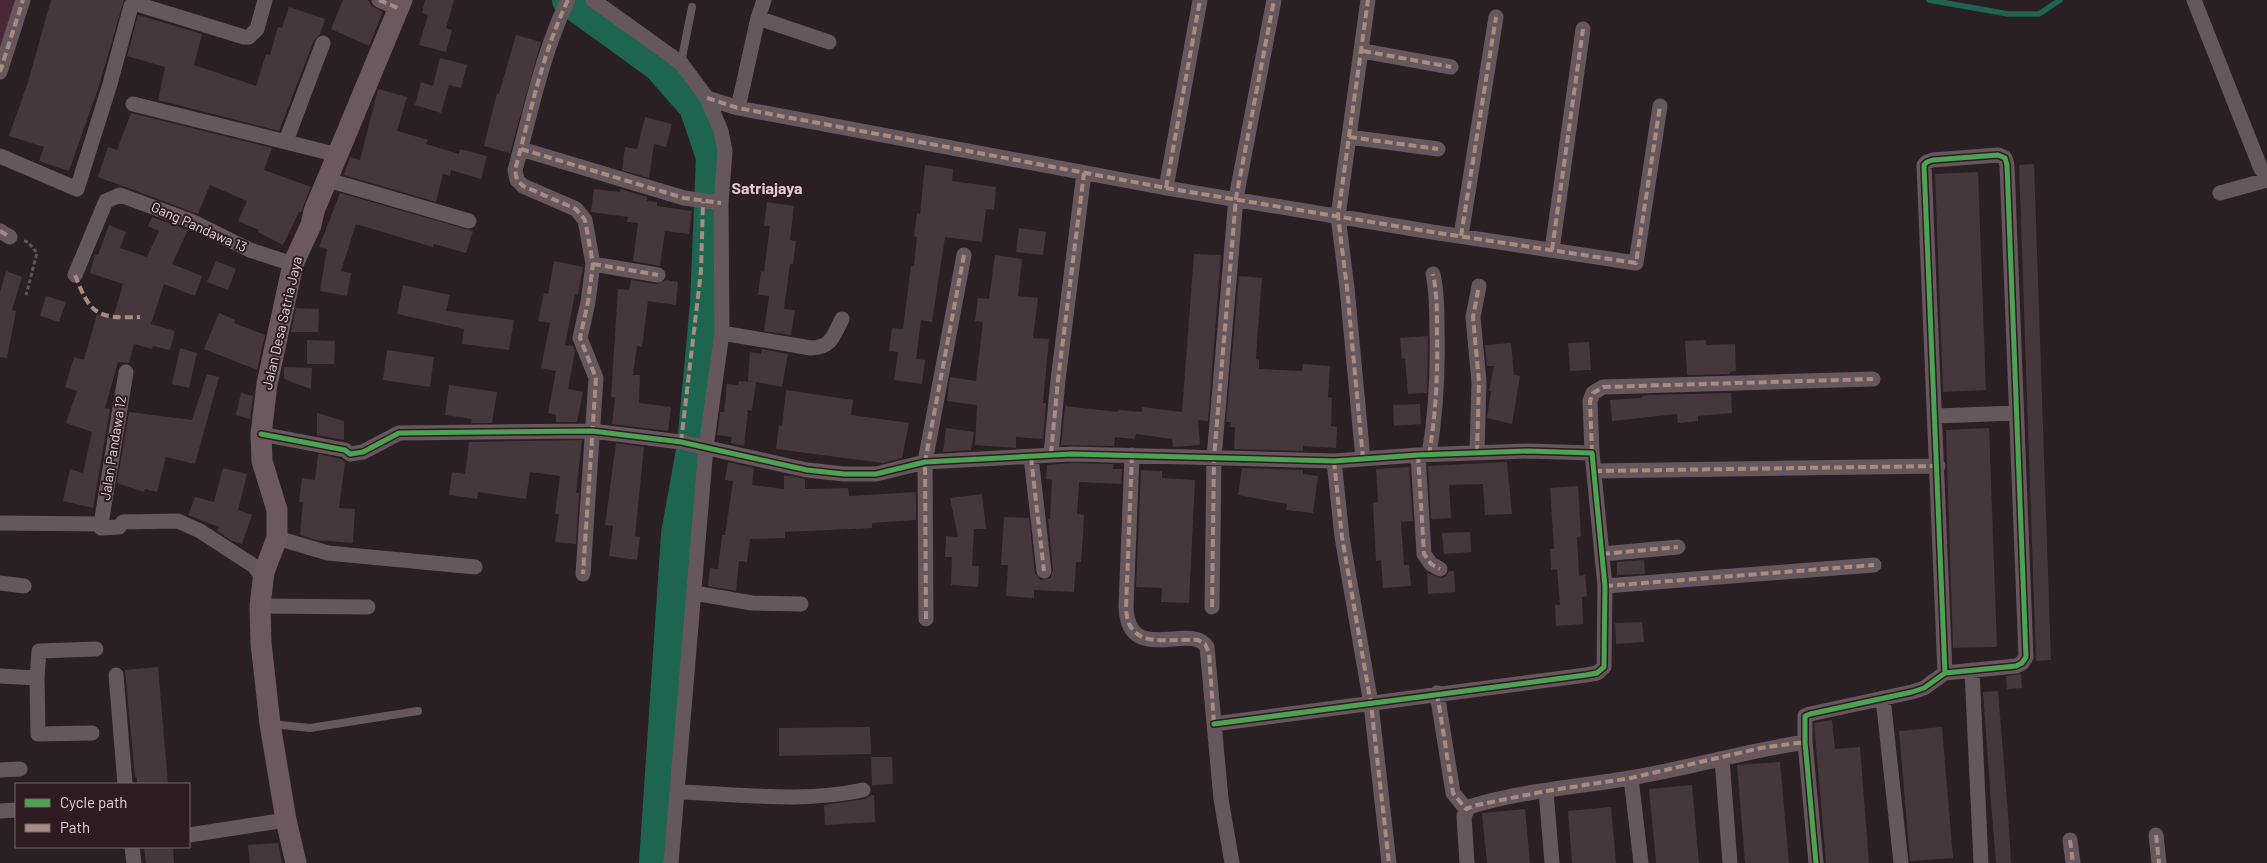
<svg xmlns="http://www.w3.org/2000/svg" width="2267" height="863" viewBox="0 0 2267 863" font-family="Barlow,sans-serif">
<rect width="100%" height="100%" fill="#2a1f23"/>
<path fill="#482835" d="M0 0H23L0 72Z
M568 0H593L681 63 721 131 722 333 671 863H655L677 535 693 445 706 304 712 157 695 107 658 65Z"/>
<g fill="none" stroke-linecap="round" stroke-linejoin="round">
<path stroke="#1d6551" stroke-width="5.5" d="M1929 0 2008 14H2039L2060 0"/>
<path stroke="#1d6551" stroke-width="32" d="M568 0 658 65 695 107 712 157 706 304 693 445 677 534 655 863"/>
</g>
<path fill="#46373d" d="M51 0H124L98 89 69 171 39 161 44 147 9 136 28 82Z
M343 0H368L372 6 383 12 369 46 331 29Z
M425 0H454L446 28 452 30 446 52 419 45 428 15 422 13Z
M289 7 325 19 320 34 314 40 279 131 158 100 165 67 127 56 138 15 202 34 194 65 256 86 266 54 270 55 278 27 282 28Z
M516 35 541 42 510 153 484 146 497 93 499 94Z
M440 58 467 65 461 88 449 85 441 113 415 105 421 82 433 86Z
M378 89 407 97 397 131 428 140 426 144 459 154 460 149 487 156 481 179 451 170 450 176 443 174 436 202 344 175 350 157 360 160Z
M131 113 272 148 264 170 311 187 301 212H299L283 245 258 232 259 230 238 221 247 201 210 185 198 214 98 177 108 147 117 150Z
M645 117 672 124 666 147 654 144 649 178 622 170 625 147 637 149Z
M2034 164 2051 660 2036 661 2019 165Z
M925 165 953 169 952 181 996 187 994 210 986 209 982 242 945 237 932 322 921 320 916 359 925 360 922 384 894 380 898 352 889 351 892 328 903 329 911 266H914L917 237 914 236 917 213 920 214Z
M1978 172 1986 390 1943 392 1935 174Z
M594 189 620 192V189L647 197V201L657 202V206L692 211 689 234 665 231 660 266 633 261 638 223 627 222 628 217 591 212Z
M340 193 473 231 466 253 434 244 433 247 356 224 341 271 351 273 347 296 320 291 327 249 319 247Z
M767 202 794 206 790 240 796 241 793 264H790L784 309 795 310 791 335 764 331 769 296 758 295 761 271 764 272 770 226H764Z
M152 217 188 230 172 264 202 276 195 296 164 284 151 324 175 331 170 350 153 346 152 349 134 344 129 363 118 362 105 408 110 409 93 508 63 501 70 469 83 473 92 432 66 423 77 391 65 387 74 357 84 360 97 314 113 318 123 284 90 273 95 254 98 255 109 225 126 232 120 248 147 257 159 231 148 226Z
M1019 228 1046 232 1043 255 1016 252Z
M1194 254 1221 255 1208 421 1198 420 1200 445 1173 447 1172 439 1136 434 1135 439 1115 437 1114 446 1061 445 1065 406 1118 412V410L1142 412V407L1182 412Z
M995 255 1022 259 1018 296 1038 298 1033 338 1049 339 1043 403H1046L1043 439 1016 437V448L975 445 977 405 947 401 950 377 976 381 983 322 975 321 978 298 989 299Z
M216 261 236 269 228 290 207 282Z
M554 261 583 267 578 295 575 294 565 345 573 346 575 351 568 389 583 392 577 422H556V415L548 413 556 371 541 368 550 323 538 321 544 293 548 294Z
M6 271 22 277 12 310 16 311 7 358 0 357V292Z
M1239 276 1262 278 1258 328 1256 359 1259 360V369L1302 371 1303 364 1330 366 1328 397 1332 398 1331 426 1337 427 1336 448 1303 446V451L1234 449 1235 427H1230L1231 422H1226Z
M631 280 657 284 666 280 678 282 676 305 648 301 642 347 637 346 633 375H640L639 403 671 407 668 431 612 424 615 397H611L618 289 629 290Z
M403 285 450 295 446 311 514 320 509 350 462 344 464 329 397 314Z
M46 296 66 302 59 322 40 316Z
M296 308 319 309 318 332H291Z
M219 313 235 320 234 323 265 335 257 370 204 349Z
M1428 336 1427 393 1408 394 1405 358 1402 359 1400 338Z
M307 340 335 341 334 364H307Z
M1706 340V345L1735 344 1736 371 1730 372V374L1687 375 1685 341Z
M1589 342 1591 370 1570 371 1568 343Z
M1511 343 1514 375 1520 376 1512 424 1487 418 1491 391H1489L1494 366H1487L1485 345Z
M180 348 197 353 189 388 172 384Z
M762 349 788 354 782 387 756 382 752 411 748 410 744 446 731 443 732 437 717 435 720 412H724L727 384 738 385 739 381 755 382 748 381 750 352 761 354Z
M387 350 434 357 430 387 383 380Z
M284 367 312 368 311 389 284 379Z
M207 374 219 377 195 464 166 457 157 492 145 489 144 492 117 483 129 412 192 420Z
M449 385 497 392 492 423H471L472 419 445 415Z
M786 390 853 400 851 415 909 423 902 458 883 463 776 449 779 426H782Z
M241 393 253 396 250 419 236 415Z
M1731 393 1732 413 1698 416V421L1678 423 1677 414 1612 421 1610 400 1642 398V396L1649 395Z
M1420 404 1421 424 1394 426 1393 405Z
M317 413 344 421V440L317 435Z
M946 428 974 432 971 450 943 452Z
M1989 428 1997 647 1953 648 1946 430Z
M582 440 576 493H579L576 544 555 542 559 514H555L560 476 530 472 526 499 478 492 477 499 449 495 452 472 465 474 469 442Z
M616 443 644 447 635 536 640 537 637 560 609 556 613 526 605 525Z
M318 454 341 459 345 462 339 508 355 509 353 543 316 540 300 535 303 502H299L302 478 315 480Z
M728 462 754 468 752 485 784 489V476H792L805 479V489L848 488 849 496 916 492V520L872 523V528L785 532V538L750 539 747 562 739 561 736 591 708 586 710 568 718 569 722 535H725L733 481 725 480Z
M1507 462 1512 514 1485 515 1483 484 1449 485 1451 518 1431 519 1428 466Z
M1072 463 1114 464 1113 469H1122L1121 484 1079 482 1077 514 1084 515 1083 535 1081 562H1076L1074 592 1034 590V598L1006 596 1008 565H1001L1004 517 1029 518 1035 573 1041 580 1050 578 1053 570 1048 519H1050L1052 480 1046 479 1047 465Z
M1409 467 1413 521 1401 522 1404 565H1409L1411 586 1383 588 1381 560 1376 561 1375 540 1373 503 1378 502 1376 469Z
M223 468 247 474 238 510 252 515 242 544 232 541 217 531 219 527 188 515 195 497 214 502Z
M1242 468 1303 470V474L1318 476 1313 513 1286 510 1287 504 1238 495Z
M1141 470 1162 471V478L1195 480 1189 603 1161 602 1162 588 1136 587Z
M1578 486 1581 536 1577 537 1579 576 1585 575 1587 596 1582 597 1583 624 1556 626 1555 605H1560L1557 569 1551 570 1550 549H1554L1550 488Z
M982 494 986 529H974L972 566H979L978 587 951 585 952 557H945L946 536 958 537 950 498Z
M1470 532 1471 552 1444 554 1442 533Z
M1644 560 1645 574 1617 575V562Z
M1449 571H1454L1455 592 1428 594 1427 573 1441 578 1445 577Z
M1642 622 1644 642 1616 644 1615 623Z
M158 667 168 784H137V777H135L125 670Z
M2021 674 2022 688 2007 689 2006 676Z
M1998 691 2008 813 2011 863H1996L1990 790 1983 692Z
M1832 720 1835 749 1860 747 1869 863H1826L1814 723Z
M870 727 871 754 779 756V728Z
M1942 727 1953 858 1910 861 1899 731Z
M871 757H892L893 784 872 785Z
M1780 762 1789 863H1745L1737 765Z
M1692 785 1699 863H1656L1649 789Z
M871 795H874L875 822 825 825 824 805 865 799Z
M1611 807 1616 863H1572L1568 811Z
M1525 809 1530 863H1487L1482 813Z
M278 843 282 863H250L248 845Z
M144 847H173L174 863H146Z"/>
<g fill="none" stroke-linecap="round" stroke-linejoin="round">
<path stroke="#61555a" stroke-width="3" stroke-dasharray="4 2.5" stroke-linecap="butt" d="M24 241 28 242 37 253 26 295"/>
<path stroke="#66575d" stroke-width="8" d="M681 63 692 7
M272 724 310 728 418 711"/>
<path stroke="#66575d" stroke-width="15" d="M379 0 398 8
M568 0C542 54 531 112 515 170L517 180 523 186 576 209 585 220 593 264 588 302 580 338 596 378 583 574
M593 0 681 63 707 98 721 131 725 151 721 203 722 333 706 447 671 863
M2194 0 2261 169 2267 175
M758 18 829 42
M1363 51 1451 67
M0 72 23 0
M707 98 738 108 1166 188 1432 232 1636 263 1660 106
M133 104 338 155
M738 108 758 18 764 0
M1349 137 1438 149
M286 141 323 43
M521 149 684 198 721 203
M0 156 77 189 110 84 131 6 137 4 244 37H249L257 29 265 0
M328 180 469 221
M1166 188 1200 0
M2220 193 2267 180
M0 231 10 237
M1461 236 1496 17
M1552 250 1583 29
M593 264 658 275
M75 275 106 201 120 195 191 221 250 250 293 264
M722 333 811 348C832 347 833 336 842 319
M1936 416 2016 413
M261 434 345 450 350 454 363 452 399 433 592 431 681 442 807 470 844 474H876L925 462 1072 454 1334 461 1418 455 1528 451 1592 453 1605 586 1604 667 1597 673 1586 675 1214 724
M1477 453 1479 382 1473 317 1479 286
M1592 453 1590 401 1593 393 1603 387 1873 379
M1051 454 1058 380 1084 173
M1132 455 1126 607C1128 667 1192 621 1207 647L1221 799 1232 863
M1418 455 1424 554 1431 564 1440 569
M1429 455C1436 413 1438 373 1437 332 1437 312 1437 293 1433 274
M1031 457 1044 571
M1363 459 1347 288 1338 216 1368 0
M1334 461 1342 537 1371 704 1389 863
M1594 471 1938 466
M0 523 101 524V528L119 527 123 522 178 521 200 531 254 566 259 573 264 572
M101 524 126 372
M277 538 328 553 475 567
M1602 554 1678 547
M0 583 24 586
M1605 586 1874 565
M694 593 752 603 801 604
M260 606 368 607
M1212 607 1214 458 1236 198 1274 0
M926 619 925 462 964 255
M1972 670 1981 863
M116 675 125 784
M0 676 37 678 39 651 96 649
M37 678 38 734 92 733
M1437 693 1453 793 1466 809
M1883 698 1901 863
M1722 759 1730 863
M0 770 20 769
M1631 778 1641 863
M1546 791 1552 863
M679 792C739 794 803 803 863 790
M0 811 16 810
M189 835 286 820
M2156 835 2159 863
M2070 840 2073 863
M132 847 134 863
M1467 863 1464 816 1469 807C1519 791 1577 787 1630 778 1689 768 1746 751 1805 742
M1816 863 1805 742V716L1810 714 1912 692 1924 688 1945 673 2016 666 2022 663 2026 657 2007 165 2005 158 1998 155 1933 160 1927 162 1924 165 1945 673"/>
<path stroke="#6b595f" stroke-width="21" d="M296 863 286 820 270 724 261 643 260 606 264 572 277 538V510L262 461 261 434 267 384 293 264 311 225 314 211 402 0"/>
<path stroke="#a88b81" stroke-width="4" stroke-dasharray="8 4" stroke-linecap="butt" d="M379 0 398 8
M568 0C542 54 531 112 515 170L517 180 523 186 576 209 585 220 593 264 588 302 580 338 596 378 583 574
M1363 51 1451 67
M0 72 23 0
M707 98 738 108 1166 188 1432 232 1636 263 1660 106
M1349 137 1438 149
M521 149 684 198 721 203
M1166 188 1200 0
M0 231 10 237
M1461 236 1496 17
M1552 250 1583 29
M593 264 658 275
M75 275C90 314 97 319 140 317
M681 442 701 271 703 202
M1477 453 1479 382 1473 317 1479 286
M1592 453 1590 401 1593 393 1603 387 1873 379
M1051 454 1058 380 1084 173
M1132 455 1126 607C1127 651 1167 638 1198 640L1205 644 1209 653 1214 724 1218 723
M1418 455 1424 554 1431 564 1440 569
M1429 455C1436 413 1438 373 1437 332 1437 312 1437 293 1433 274
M1031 457 1044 571
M1363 459 1347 288 1338 216 1368 0
M1334 461 1342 537 1371 704 1389 863
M1594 471 1938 466
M1602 554 1678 547
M1605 586 1874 565
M1212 607 1214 458 1236 198 1274 0
M926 619 925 462 964 255
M1437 693 1453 793 1466 809 1477 805 1546 791 1631 778 1761 748 1805 742V738
M2156 835 2159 863
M2070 840 2073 863"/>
<defs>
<path id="cycleway" d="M261 434 345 450 350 454 363 452 399 433 592 431 681 442 807 470 844 474H876L925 462 1072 454 1334 461 1418 455 1528 451 1592 453 1605 586 1604 667 1597 673 1586 675 1214 724
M1816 863 1805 742V716L1810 714 1912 692 1924 688 1945 673 2016 666 2022 663 2026 657 2007 165 2005 158 1998 155 1933 160 1927 162 1924 165 1945 673"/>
</defs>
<use href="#cycleway" stroke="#2e1b22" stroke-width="8"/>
<use href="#cycleway" stroke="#4ca352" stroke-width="5"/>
</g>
<g text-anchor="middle" stroke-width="4" stroke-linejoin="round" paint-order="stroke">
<g font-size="14" fill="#e4d6db" stroke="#2e1b22">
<text transform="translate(199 227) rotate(24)" y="5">Gang Pandawa 13</text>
<text transform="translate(282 323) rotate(-77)" y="5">Jalan Desa Satria Jaya</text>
<text transform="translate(113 448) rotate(-81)" y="5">Jalan Pandawa 12</text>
</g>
<g font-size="16" font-weight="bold" fill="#e6cad4" stroke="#2e1b22">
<text x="767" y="194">Satriajaya</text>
</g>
</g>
<rect x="15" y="783" width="175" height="65" fill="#2e1b22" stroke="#77666c"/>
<rect x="25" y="799" width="25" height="8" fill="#4ca352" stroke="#77666c"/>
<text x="60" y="808" font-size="15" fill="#e4d6db">Cycle path</text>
<rect x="25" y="824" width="25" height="8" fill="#a88b81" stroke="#77666c"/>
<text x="60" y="833" font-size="15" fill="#e4d6db">Path</text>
</svg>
